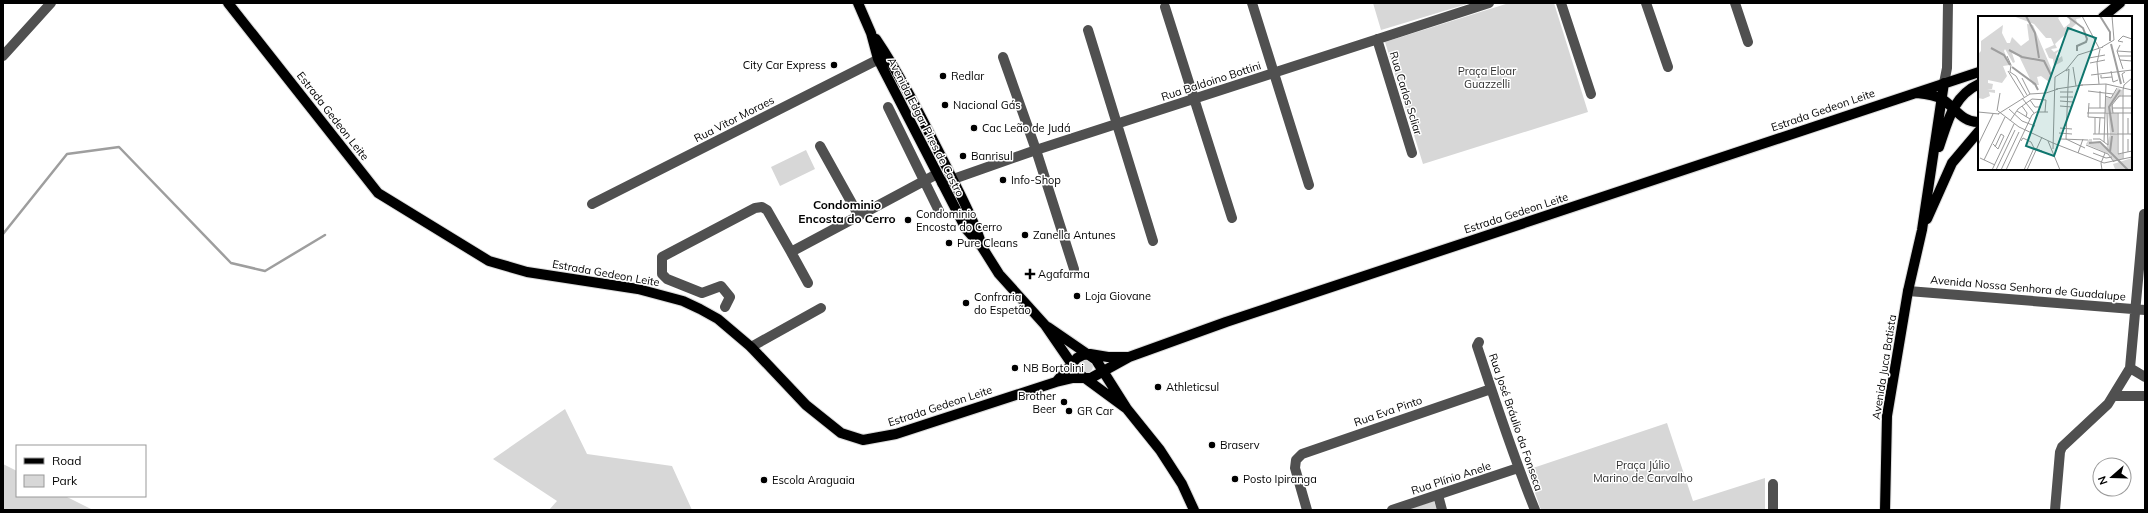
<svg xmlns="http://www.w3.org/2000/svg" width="2148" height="513" viewBox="0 0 2148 513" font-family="Mulish,sans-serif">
<rect width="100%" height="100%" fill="#fff"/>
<path fill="#d7d7d7" d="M1373 3H1467V4L1381 30Z
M1509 3H1554L1588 112 1423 164 1385 42Z
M806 150 815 169 780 186 771 167Z
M1079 366a7 7 0 1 1 14 0a7 7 0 1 1-14 0Z
M565 409 587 454 672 466 692 510H549L557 501 493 459Z
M1667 423 1693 501 1765 478V510H1541L1527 470Z
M3 464 17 471V496H65L93 510H3Z
M1434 501 1437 510H1405Z"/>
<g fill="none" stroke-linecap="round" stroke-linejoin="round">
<path stroke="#9e9e9e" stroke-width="2.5" d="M3 234 67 154 119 147 231 263 265 271 325 235"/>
<defs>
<path id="major" d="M228 3 378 193 489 261 527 272 638 289 683 301 700 309 718 319 751 347 806 405 841 433 863 440 896 434 1056 382 1073 378H1091L1129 357 1226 322 1979 72
M858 3 871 33 878 59 966 229 982 247 999 274 1045 325 1078 373 1127 409
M2103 17 2120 3
M876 39C903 79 925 125 947 168 959 193 973 217 981 243
M1917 93C1926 94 1935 95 1942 99 1955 107 1962 123 1979 122
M1939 147C1948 121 1953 96 1979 84
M1927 219 1952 163 1979 131
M1048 327 1096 360 1127 409 1160 450 1182 484 1194 510
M1056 382 1077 358 1083 355 1090 354 1108 357H1127
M1885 510 1887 416 1908 291 1922 230 1944 83"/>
</defs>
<use href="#major" stroke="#dbdbdb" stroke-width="12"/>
<path stroke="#505050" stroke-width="10" d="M1252 3 1309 185
M1561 3 1591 94
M1646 3 1668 67
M1735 3 1748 42
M1165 7 1232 218
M1088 30 1153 241
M1377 39 1412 153
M3 56 51 3
M1003 57 1036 150 1074 269
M1944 83 1947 68 1948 3
M888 107 939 211
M820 146 859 216
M942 183 1036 150 1489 3
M592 204 885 56
M791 252 808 283
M1908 291 2145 310
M725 307 730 297 721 286 702 293 667 279 662 274V257L755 208 762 207 767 210 791 252 937 174
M1479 342 1477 346C1495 401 1513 456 1535 510
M751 347 821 308
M2130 368 2145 377
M2113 396H2145
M1773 484V510
M1438 495 1442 510
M1307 510 1295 468 1296 460 1302 454 1491 389
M1392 510 1518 468
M2055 510 2060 452 2062 447 2108 404 2130 368 2144 214"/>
<use href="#major" stroke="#000" stroke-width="10"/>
</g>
<g fill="#000" stroke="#fff" stroke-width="1.5">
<circle cx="834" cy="65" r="4"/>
<circle cx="943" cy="76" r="4"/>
<circle cx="945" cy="105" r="4"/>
<circle cx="974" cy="128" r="4"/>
<circle cx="963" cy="156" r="4"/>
<circle cx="1003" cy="180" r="4"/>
<circle cx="908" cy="220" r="4"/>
<circle cx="1025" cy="235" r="4"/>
<circle cx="949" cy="243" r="4"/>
<path d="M1028 268h4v4h4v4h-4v4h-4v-4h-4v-4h4z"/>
<circle cx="1077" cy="296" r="4"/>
<circle cx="966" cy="303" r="4"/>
<circle cx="1015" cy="368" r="4"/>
<circle cx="1158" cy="387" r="4"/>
<circle cx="1064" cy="402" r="4"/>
<circle cx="1069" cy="411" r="4"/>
<circle cx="1212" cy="445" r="4"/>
<circle cx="1235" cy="479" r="4"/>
<circle cx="764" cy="480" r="4"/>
</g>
<g text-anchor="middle" stroke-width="3" stroke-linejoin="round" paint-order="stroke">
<g font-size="11" fill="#000" stroke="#fff" text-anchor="start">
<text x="826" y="69" text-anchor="end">City Car Express</text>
<text x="951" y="80">Redlar</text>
<text x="953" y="109">Nacional Gás</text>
<text x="982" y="132">Cac Leão de Judá</text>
<text x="971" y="160">Banrisul</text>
<text x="1011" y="184">Info-Shop</text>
<text x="916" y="218">Condominio<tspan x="916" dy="13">Encosta do Cerro</tspan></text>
<text x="1033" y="239">Zanella Antunes</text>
<text x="957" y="247">Pure Cleans</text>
<text x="1038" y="278">Agafarma</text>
<text x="1085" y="300">Loja Giovane</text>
<text x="974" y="301">Confraria<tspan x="974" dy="13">do Espetão</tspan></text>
<text x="1023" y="372">NB Bortolini</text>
<text x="1166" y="391">Athleticsul</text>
<text x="1056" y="400" text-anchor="end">Brother<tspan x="1056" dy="13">Beer</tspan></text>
<text x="1077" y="415">GR Car</text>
<text x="1220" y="449">Braserv</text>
<text x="1243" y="483">Posto Ipiranga</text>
<text x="772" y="484">Escola Araguaia</text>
</g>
<g font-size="11" fill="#2e2e2e" stroke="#fff">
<text x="1487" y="75">Praça Eloar<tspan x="1487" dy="13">Guazzelli</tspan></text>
<text x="1643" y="469">Praça Júlio<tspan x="1643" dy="13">Marino de Carvalho</tspan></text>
</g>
<g font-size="11" fill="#000" stroke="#fff">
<text transform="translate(1211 81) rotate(-18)" y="4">Rua Baldoino Bottini</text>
<text transform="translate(1406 93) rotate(73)" y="4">Rua Carlos Scliar</text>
<text transform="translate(1823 110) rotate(-19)" y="4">Estrada Gedeon Leite</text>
<text transform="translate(333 116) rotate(52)" y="4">Estrada Gedeon Leite</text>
<text transform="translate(734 119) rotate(-27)" y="4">Rua Vitor Moraes</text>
<text transform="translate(926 127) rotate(63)" y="4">Avenida Edgar Pires de Castro</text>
<text transform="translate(1516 213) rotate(-18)" y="4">Estrada Gedeon Leite</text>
<text transform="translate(606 273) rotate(10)" y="4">Estrada Gedeon Leite</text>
<text transform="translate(2028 288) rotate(5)" y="4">Avenida Nossa Senhora de Guadalupe</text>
<text transform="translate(1884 367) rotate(-81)" y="4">Avenida Juca Batista</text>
<text transform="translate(940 406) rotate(-18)" y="4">Estrada Gedeon Leite</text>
<text transform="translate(1388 411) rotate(-19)" y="4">Rua Eva Pinto</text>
<text transform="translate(1516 422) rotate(71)" y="4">Rua José Bráulio da Fonseca</text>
<text transform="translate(1451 478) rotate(-18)" y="4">Rua Plínio Anele</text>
</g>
<g font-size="12" font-weight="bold" fill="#000" stroke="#fff">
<text x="847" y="209">Condominio<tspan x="847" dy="14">Encosta do Cerro</tspan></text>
</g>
</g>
<g transform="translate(1978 16)">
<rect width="154" height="154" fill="#fff"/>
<path d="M35 0H83L80 2 86 12 92 7 91 0H102L103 2 98 3 99 7 77 28 79 32 73 33 76 36 82 33 78 38 80 43 84 40 85 45 76 50 75 43 71 42 67 33 76 29 73 22H68L56 8ZM49 8 55 9 73 52 71 66 63 60 59 61 61 69H55L41 40 34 37 37 46 35 47 27 33 26 35 32 49 25 50 29 60 24 67 10 64V67L15 68 14 73H9L17 74V77L11 76 12 80 5 83 0 82V38L3 35V25L25 9 24 17 29 27H32L34 21 43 30 51 24ZM140 72 144 74V79L135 87V96H127V81L133 82ZM130 97H139V117L132 118ZM132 118H139V138H144V143L136 146 131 138 108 128 111 123H114V127L120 126 128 133ZM154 142V154L137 153 135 148Z" fill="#d7d7d7"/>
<path fill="none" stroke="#9e9e9e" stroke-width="2" d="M48 0 57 17 61 42M89 0 105 12 109 23 108 26 99 30V35M122 0 132 16V25M133 28 143 68M13 32 26 39 32 49M31 34 44 41 66 45 73 59M34 51 57 68 60 74M135 116 131 91 142 74M134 120 132 136 150 154M111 127 122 126 132 136"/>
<path fill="none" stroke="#999" stroke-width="1" d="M104 0 121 32M145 26 140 25 145 20 154 23M142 29 139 35 145 53M124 31 136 24 134 0M139 35 154 36M29 40 33 49 32 56 38 60 49 79M141 40H154M111 42 127 39M142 44 154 45M112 47 127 44M95 51 98 70M30 55 46 81M88 55 91 53 90 70M133 55 135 66 140 64M113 59 154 54M123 59V62L134 61M44 62 52 78M146 67 144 58 147 56M121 68 119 47 122 33M103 69 128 68 154 74M90 70 88 123 107 132M78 73 105 69M110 75 135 78M82 76H95M127 80 133 82 139 72M82 81H95M44 82 56 97M52 84 57 91H63M82 85 95 86M111 87 110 101 127 102M44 90 49 97 48 101M82 90 94 91M111 92H127M122 92V75M135 92H154M31 93 44 105 57 110M19 95 22 77M20 95 41 111 75 127M39 95 52 103M0 96 21 98M109 97H154M135 97 134 89 141 80H154M140 97V138L154 135M20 98 52 78 68 77 80 73M150 102V118M32 105 40 93 54 83 68 84 67 96M82 112 94 113M81 117 94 118M115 118H154M117 118V102M121 118 122 102M83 123 110 124M115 123H122L130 129 129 97M150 123V136M43 125 45 122 53 126 56 132 64 135M70 125 82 154M126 126 128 68M75 127 126 147 154 141M15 128 20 133 26 120 23 118M0 129 15 98M108 129 130 138 136 146M17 131 23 118M75 133 77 61 88 54 100 39 125 31M100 137 105 123M115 137 128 142 134 141M2 142 17 149M145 143V74L146 69 154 62M6 144 27 101M14 154 36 108M18 154 37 114M23 154 41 116M28 154 54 99 58 96H70M46 154 56 132M49 154 64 121M124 154 123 147 127 137"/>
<path fill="#0f766e" fill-opacity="0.15" stroke="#0f766e" stroke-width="2" d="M90 12 118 22 76 140 48 130Z"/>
<rect width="154" height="154" fill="none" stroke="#000" stroke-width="2"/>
</g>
<rect width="2148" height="513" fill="none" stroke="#000000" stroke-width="8"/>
<rect x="16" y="445" width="130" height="52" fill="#ffffff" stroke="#999999"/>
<rect x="24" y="458" width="20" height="6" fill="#000000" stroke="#999999"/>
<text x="52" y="465" font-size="12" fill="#000000">Road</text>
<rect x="24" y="475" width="20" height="12" fill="#d7d7d7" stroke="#999999"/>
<text x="52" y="485" font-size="12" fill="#000000">Park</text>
<g transform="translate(2112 477) rotate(250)"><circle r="19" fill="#ffffff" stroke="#999999"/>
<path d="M0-3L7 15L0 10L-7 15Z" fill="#000000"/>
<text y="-6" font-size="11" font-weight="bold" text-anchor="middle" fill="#000000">N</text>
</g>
</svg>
